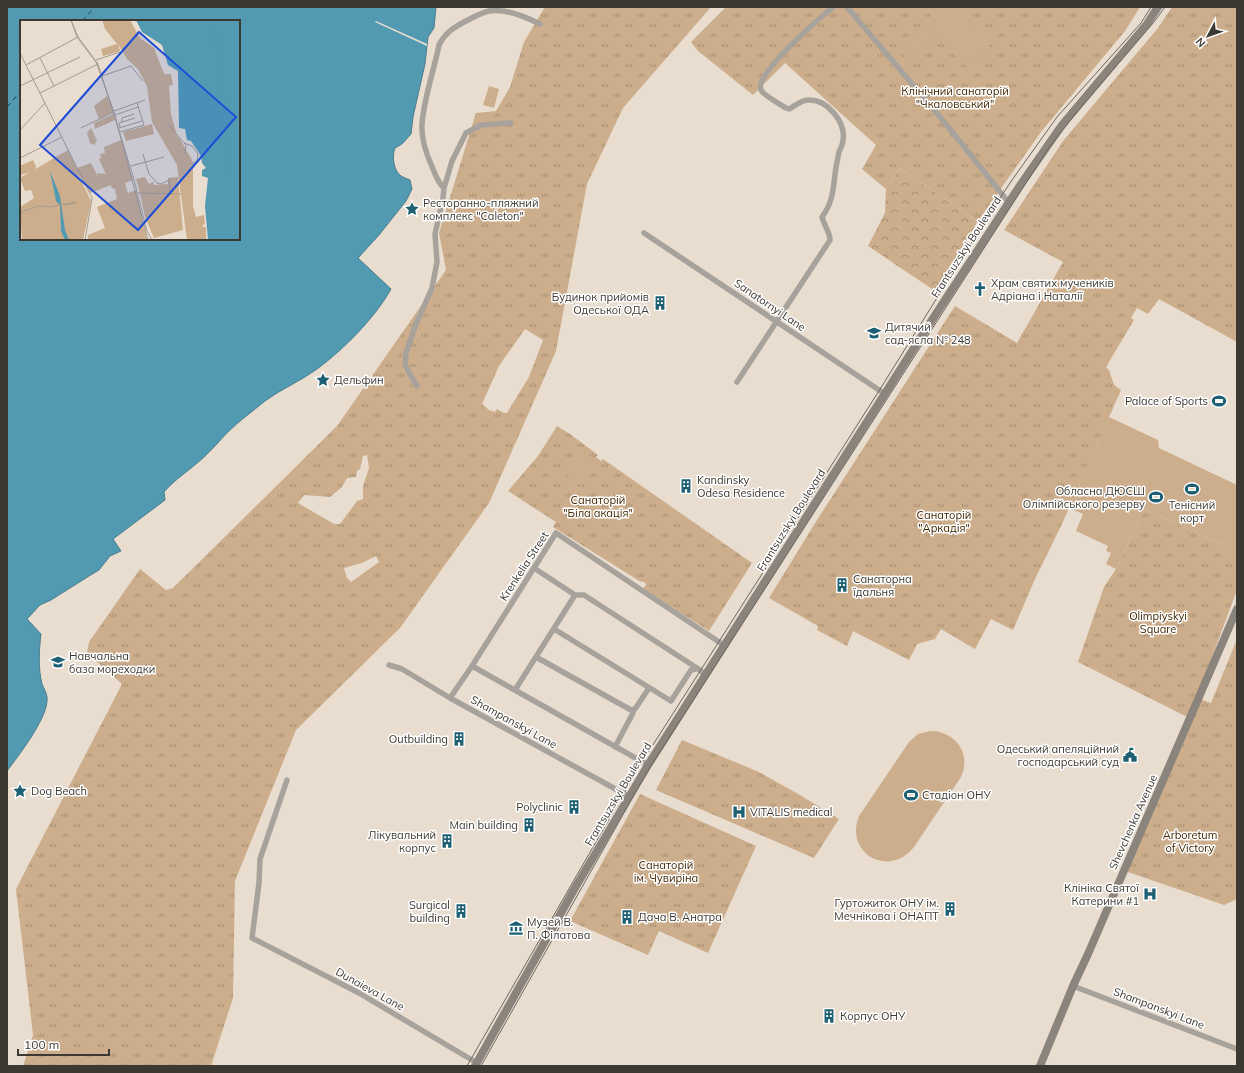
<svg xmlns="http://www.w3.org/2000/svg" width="1244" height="1073" viewBox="0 0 1244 1073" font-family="Mulish,sans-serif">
<defs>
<pattern id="grass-tufts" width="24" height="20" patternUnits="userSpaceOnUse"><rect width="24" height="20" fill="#ccae8c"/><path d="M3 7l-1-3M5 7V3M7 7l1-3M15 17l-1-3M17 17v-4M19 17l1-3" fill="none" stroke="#a78f73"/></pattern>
<pattern id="forest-crowns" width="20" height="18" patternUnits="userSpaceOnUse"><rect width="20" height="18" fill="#ccae8c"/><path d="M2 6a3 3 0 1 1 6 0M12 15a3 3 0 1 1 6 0" fill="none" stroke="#a78f73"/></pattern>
</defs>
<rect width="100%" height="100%" fill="#e9ddd0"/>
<path fill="url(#grass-tufts)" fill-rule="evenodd" d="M545 7H711L623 108 587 184 556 351 489 503 400 628 296 730 235 881 233 998 211 1066H23L33 1035 16 889 122 684 87 653 89 642 140 569 166 590 173 588 337 426 446 270 439 233 476 113 496 111 510 87 524 42ZM525 329 543 340 529 377 507 413H504L497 409 495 412 489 410 482 404 499 366ZM367 455 369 468 363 486V499L357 501 340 524H334L298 503 304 495 330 497 342 487 347 478 356 477 357 471 360 469 363 456ZM376 556 379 562 351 582 347 578 344 568 362 563Z
M726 7H1140L1125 31 1041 132 978 221 899 168 886 189 862 169 876 145 785 63 753 95 698 51 691 42Z
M1172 7H1237V342L1159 299 1148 314 1137 308 1131 318 1134 320 1106 367 1109 370 1114 385 1121 390 1062 524 1035 579 1013 630 991 619 975 649 941 629 935 639 917 644 909 660 853 631 847 646 817 630 818 626 769 598 817 520 955 306 1017 343 1063 262 1004 230 1063 141 1158 28Z
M557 426 570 434 598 455 596 457 601 461 603 459 752 563 709 631 643 589 646 584 642 581 641 582 553 527 556 522 508 491 538 456Z
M1144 509 1237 551V590L1189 718 1078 662 1104 587 1116 569Z
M1237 639V899L1224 905 1125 871 1200 699 1211 703Z
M682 740 759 772 800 795 839 819 814 858 656 790Z
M640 794 756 846 708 953 659 931 648 955 570 921Z"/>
<path fill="url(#forest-crowns)" d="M899 168 978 221 935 291 868 246 885 213 886 189Z"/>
<path fill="#ccae8c" d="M939 7H954L992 43 968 68 923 24Z
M922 24 935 37 911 62 898 49Z
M489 86 499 89 494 108 483 105Z
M1109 417 1158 440 1159 448 1237 485V551L1144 509 1116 569 1106 564 1111 553 1106 551 1108 546 1076 531 1083 514 1069 508Z
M585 452 599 462 581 486 567 476Z
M930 731C955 731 972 753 961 777L914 847C889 879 844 853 859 816L909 742 918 734Z"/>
<path fill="#529ab2" stroke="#4b7d8c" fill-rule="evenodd" d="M7 7H436L434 28 428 37 425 64 413 117 411 134 402 144 395 148C392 156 393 170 401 176 403 177 407 179 410 180L412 189 406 201 379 235 358 258 391 289C375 318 343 350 317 369 301 381 281 389 265 401 253 411 239 421 228 432 219 441 212 450 203 458 190 470 175 479 164 492L165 500 113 539 121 551 110 556 99 570 89 576 51 600 40 605 27 619 41 634C39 650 38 668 42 684 44 689 48 695 47 701 46 720 19 755 7 771ZM21 21H239V239H21Z"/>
<path fill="#e9ddd0" d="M376 21 427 44V46L375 22Z"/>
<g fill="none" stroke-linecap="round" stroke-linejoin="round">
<path stroke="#183a46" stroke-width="1" stroke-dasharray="5 4" stroke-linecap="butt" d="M82 21 95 7
M7 107 21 91"/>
<path stroke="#a7a29c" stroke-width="5.5" d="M847 7 945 123 1009 203
M444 188C438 183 436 176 433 169 427 156 421 138 422 124 424 98 434 70 439 45 445 33 453 28 464 22 472 18 480 13 489 11 505 8 526 17 540 24
M644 233 885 394
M737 382 830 240C830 232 824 225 822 217 834 201 833 187 836 167 837 162 838 157 839 152 841 148 843 144 843 140 846 122 827 99 808 100 801 100 795 106 789 109L786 108C780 104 764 96 761 90 754 74 820 18 833 7
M417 386 409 373 405 364 406 353 416 324 432 288 437 262 435 234 443 198 444 188 452 161 466 133 481 125 511 123
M534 568 575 595H584L700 670 705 675
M554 629 671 701 691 670 696 669
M536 657 631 710 635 709 649 688
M389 665 402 669 450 698 630 797
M472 666 648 765
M515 690 575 595
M450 698 472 666 556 533 725 646
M615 747 633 713V710
M287 780 260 859 259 883 252 938 359 993 477 1063
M1073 986 1237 1049"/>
<path stroke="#8b847c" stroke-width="8" d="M475 1066 575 888 648 765 930 323 1021 184 1062 125 1147 24 1158 7
M1040 1066 1073 986 1088 954 1237 609"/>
<path stroke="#6c665e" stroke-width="1" d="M467 1066 642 762 877 394 990 213 1012 180 1057 117 1141 23 1151 7
M481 1066 647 772 1024 186 1048 149 1076 113 1154 22 1165 7"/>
</g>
<defs>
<symbol id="sight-bare" viewBox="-9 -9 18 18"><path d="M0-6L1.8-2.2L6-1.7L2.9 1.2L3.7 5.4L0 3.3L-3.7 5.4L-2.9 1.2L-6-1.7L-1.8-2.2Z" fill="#1d5f73" stroke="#fff" stroke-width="2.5" paint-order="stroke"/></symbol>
<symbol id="church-bare" viewBox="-9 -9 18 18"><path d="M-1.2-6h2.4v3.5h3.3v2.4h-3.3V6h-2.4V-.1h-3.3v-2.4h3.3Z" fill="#1d5f73" stroke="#fff" stroke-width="2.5" paint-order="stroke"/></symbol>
<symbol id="building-bare" viewBox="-9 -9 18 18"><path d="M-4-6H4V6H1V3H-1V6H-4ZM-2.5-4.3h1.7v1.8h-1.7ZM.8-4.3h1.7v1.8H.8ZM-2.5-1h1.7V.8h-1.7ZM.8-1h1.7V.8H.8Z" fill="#1d5f73" stroke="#fff" stroke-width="2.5" paint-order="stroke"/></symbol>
<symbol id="school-bare" viewBox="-9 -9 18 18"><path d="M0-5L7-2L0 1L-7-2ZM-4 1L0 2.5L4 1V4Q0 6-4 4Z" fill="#1d5f73" stroke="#fff" stroke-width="2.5" paint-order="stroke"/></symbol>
<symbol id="stadium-bare" viewBox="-9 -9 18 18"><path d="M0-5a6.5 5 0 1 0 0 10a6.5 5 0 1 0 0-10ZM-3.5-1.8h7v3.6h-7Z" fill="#1d5f73" stroke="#fff" stroke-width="2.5" paint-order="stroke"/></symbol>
<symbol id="university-bare" viewBox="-9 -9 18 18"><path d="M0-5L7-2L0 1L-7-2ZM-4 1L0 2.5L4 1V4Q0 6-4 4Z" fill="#1d5f73" stroke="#fff" stroke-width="2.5" paint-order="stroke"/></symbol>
<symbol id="civic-bare" viewBox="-9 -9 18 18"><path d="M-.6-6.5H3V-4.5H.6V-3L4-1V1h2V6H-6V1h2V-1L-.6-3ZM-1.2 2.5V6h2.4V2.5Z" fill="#1d5f73" stroke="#fff" stroke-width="2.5" paint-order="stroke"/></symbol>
<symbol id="hospital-bare" viewBox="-9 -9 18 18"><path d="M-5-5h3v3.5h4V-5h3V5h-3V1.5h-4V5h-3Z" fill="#1d5f73" stroke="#fff" stroke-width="2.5" paint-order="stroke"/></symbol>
<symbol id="museum-bare" viewBox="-9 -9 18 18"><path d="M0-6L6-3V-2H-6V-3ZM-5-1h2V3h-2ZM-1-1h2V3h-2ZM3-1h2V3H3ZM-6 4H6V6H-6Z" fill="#1d5f73" stroke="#fff" stroke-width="2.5" paint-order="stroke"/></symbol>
</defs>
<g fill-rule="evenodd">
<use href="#sight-bare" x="402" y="199" width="20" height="20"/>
<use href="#church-bare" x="970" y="279" width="20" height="20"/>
<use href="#building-bare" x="650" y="293" width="20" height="20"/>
<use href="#school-bare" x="864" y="323" width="20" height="20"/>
<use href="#sight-bare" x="313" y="370" width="20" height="20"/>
<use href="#stadium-bare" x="1209" y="391" width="20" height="20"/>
<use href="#building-bare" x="676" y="476" width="20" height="20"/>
<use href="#stadium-bare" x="1182" y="479" width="20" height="20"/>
<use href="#stadium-bare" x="1146" y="487" width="20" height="20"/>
<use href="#building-bare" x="832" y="575" width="20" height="20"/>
<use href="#university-bare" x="48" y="652" width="20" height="20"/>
<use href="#building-bare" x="449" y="729" width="20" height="20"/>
<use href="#civic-bare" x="1120" y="745" width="20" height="20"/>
<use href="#sight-bare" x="10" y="781" width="20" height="20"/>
<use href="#stadium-bare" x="901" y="785" width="20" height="20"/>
<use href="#building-bare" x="564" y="797" width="20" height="20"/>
<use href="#hospital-bare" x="729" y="802" width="20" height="20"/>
<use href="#building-bare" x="519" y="815" width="20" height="20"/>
<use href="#building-bare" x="437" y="831" width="20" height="20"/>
<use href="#hospital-bare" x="1140" y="884" width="20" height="20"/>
<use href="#building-bare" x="940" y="899" width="20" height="20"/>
<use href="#building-bare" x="451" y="901" width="20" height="20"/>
<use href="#building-bare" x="617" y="907" width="20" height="20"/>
<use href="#museum-bare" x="506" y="918" width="20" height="20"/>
<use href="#building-bare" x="819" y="1006" width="20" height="20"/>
</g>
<g text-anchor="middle" stroke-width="3" stroke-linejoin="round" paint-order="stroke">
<g font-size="11" fill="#432700" stroke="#fff">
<text x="955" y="95">Клінічний санаторій<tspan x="955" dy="13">"Чкаловський"</tspan></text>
<text x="598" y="504">Санаторій<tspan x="598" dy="13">"Біла акація"</tspan></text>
<text x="944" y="519">Санаторій<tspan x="944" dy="13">"Аркадія"</tspan></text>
<text x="1158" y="620">Olimpiyskyi<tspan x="1158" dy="13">Square</tspan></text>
<text x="1190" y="839">Arboretum<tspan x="1190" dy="13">of Victory</tspan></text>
<text x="666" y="869">Санаторій<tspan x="666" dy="13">ім. Чувиріна</tspan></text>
</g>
<g font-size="11" fill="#3c3832" stroke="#fff" text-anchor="start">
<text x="423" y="207">Ресторанно-пляжний<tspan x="423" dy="13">комплекс "Caleton"</tspan></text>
<text x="991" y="287">Храм святих мучеників<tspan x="991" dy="13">Адріана і Наталії</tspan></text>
<text x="649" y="301" text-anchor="end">Будинок прийомів<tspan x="649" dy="13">Одеської ОДА</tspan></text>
<text x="885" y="331">Дитячий<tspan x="885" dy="13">сад-ясла № 248</tspan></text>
<text x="334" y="384">Дельфин</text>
<text x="1208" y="405" text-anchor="end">Palace of Sports</text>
<text x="697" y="484">Kandinsky<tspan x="697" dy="13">Odesa Residence</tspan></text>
<text x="1145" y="495" text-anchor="end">Обласна ДЮСШ<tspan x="1145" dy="13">Олімпійського резерву</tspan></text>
<text x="1192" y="509" text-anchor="middle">Тенісний<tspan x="1192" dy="13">корт</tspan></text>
<text x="853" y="583">Санаторна<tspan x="853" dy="13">їдальня</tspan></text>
<text x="69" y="660">Навчальна<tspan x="69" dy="13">база мореходки</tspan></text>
<text x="448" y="743" text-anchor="end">Outbuilding</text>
<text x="1119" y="753" text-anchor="end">Одеський апеляційний<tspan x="1119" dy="13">господарський суд</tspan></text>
<text x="31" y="795">Dog Beach</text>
<text x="922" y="799">Стадіон ОНУ</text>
<text x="563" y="811" text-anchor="end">Polyclinic</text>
<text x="750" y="816">VITALIS medical</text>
<text x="518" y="829" text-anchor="end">Main building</text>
<text x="436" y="839" text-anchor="end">Лікувальний<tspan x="436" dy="13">корпус</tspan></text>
<text x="1139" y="892" text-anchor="end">Клініка Святої<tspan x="1139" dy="13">Катерини #1</tspan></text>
<text x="939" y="907" text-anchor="end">Гуртожиток ОНУ ім.<tspan x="939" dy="13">Мечнікова і ОНАПТ</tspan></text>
<text x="450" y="909" text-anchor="end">Surgical<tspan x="450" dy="13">building</tspan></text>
<text x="638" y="921">Дача В. Анатра</text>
<text x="527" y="926">Музей В.<tspan x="527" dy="13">П. Філатова</tspan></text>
<text x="840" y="1020">Корпус ОНУ</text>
</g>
<g font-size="11" fill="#3c3832" stroke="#fff">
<text transform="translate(966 247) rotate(-57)" y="4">Frantsuzskyi Boulevard</text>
<text transform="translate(770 305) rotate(34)" y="4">Sanatornyi Lane</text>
<text transform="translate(791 520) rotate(-58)" y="4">Frantsuzskyi Boulevard</text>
<text transform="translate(524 566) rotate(-57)" y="4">Krenkelia Street</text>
<text transform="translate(514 722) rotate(29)" y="4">Shampanskyi Lane</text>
<text transform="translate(618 794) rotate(-59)" y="4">Frantsuzskyi Boulevard</text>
<text transform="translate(1133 822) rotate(-66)" y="4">Shevchenka Avenue</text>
<text transform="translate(370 989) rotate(29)" y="4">Dunaieva Lane</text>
<text transform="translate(1159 1008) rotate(21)" y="4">Shampanskyi Lane</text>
</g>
</g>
<g transform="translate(20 20)">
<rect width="220" height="220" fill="#e9ddd0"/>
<path d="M82 0H110L120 18 134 28 144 54H151L153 65 149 66 151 94 157 116 160 119 173 142V186L176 197 184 195 185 203 182 207H186V220H167L157 145 132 102 127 66 118 49 107 39 98 24 100 31 83 36 81 29 97 24 85 9ZM87 76 93 92 79 99 74 86ZM93 94 95 100 75 109 74 103ZM132 104 134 114 106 121 103 112ZM101 120 113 160 105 163 108 173 116 170 127 219 68 220V215L85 208 77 187 97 179 95 169 92 168 79 139 81 138 80 134 85 133 84 127ZM48 130 57 148 71 143 80 161 67 167 57 152 71 181 63 220H2L0 187 14 178 11 170 5 171 0 158ZM158 157 163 210 134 218 125 197 119 169 133 162 134 165 148 164V158Z" fill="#ccae8c"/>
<path d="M125 157 130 166 119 169 116 159Z" fill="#ccae8c"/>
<path d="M71 108 77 121 74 125 70 123 67 113ZM13 140 16 146 15 151 0 155V146ZM77 153 86 154 91 165 70 173 67 167 79 161Z" fill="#ccae8c"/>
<path d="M116 0H220V220H188L185 186 188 158 182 156V150L186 148 182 143 181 136 171 121 167 120 165 109 159 108 158 51 148 45 142 25 122 12ZM30 151 40 176 45 210 49 220H45L41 211 40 185 36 181Z" fill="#529ab2"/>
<path fill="none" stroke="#529ab2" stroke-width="2" d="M193 0 216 175 218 220"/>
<path fill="none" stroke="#a49b91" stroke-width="1" d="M51 0 58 17 78 44 113 156 127 211 132 220M51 0 57 17 76 42 94 92 128 220M0 33 72 178 65 220M20 38 34 66M76 40 100 32M6 45 58 17M82 56 111 46 123 61M0 66 60 37M20 73 78 44M94 91 125 80M95 95 118 87M102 102V98L114 94M148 104 166 125 165 134M100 107 99 103 115 98M61 108 94 92M99 108 122 101M0 110 25 83M100 112 124 105 117 83M164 123 172 126 178 134 177 141 172 144M123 134 129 154 137 163 141 164 149 160 150 174M0 138 42 117M111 146 144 137M118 173 162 174M44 185 56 183M0 192V220M1 192 19 186 30 187 56 182"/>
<path fill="#1d4ed8" fill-opacity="0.15" stroke="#1d4ed8" stroke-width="2" d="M119 12 216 97 118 210 20 125Z"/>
<rect width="220" height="220" fill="none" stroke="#3c3832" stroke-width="2"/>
</g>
<rect width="1244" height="1073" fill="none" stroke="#3c3832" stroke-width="16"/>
<g transform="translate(1208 36) rotate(229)" stroke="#ffffff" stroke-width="3" paint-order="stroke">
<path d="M0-3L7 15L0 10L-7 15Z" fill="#3c3832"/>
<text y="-6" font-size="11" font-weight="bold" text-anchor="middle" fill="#3c3832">N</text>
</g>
<path d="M18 1049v6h91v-6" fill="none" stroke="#3c3832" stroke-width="2"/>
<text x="24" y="1049" font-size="12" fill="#3c3832" stroke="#ffffff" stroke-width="3" paint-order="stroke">100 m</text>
</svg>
